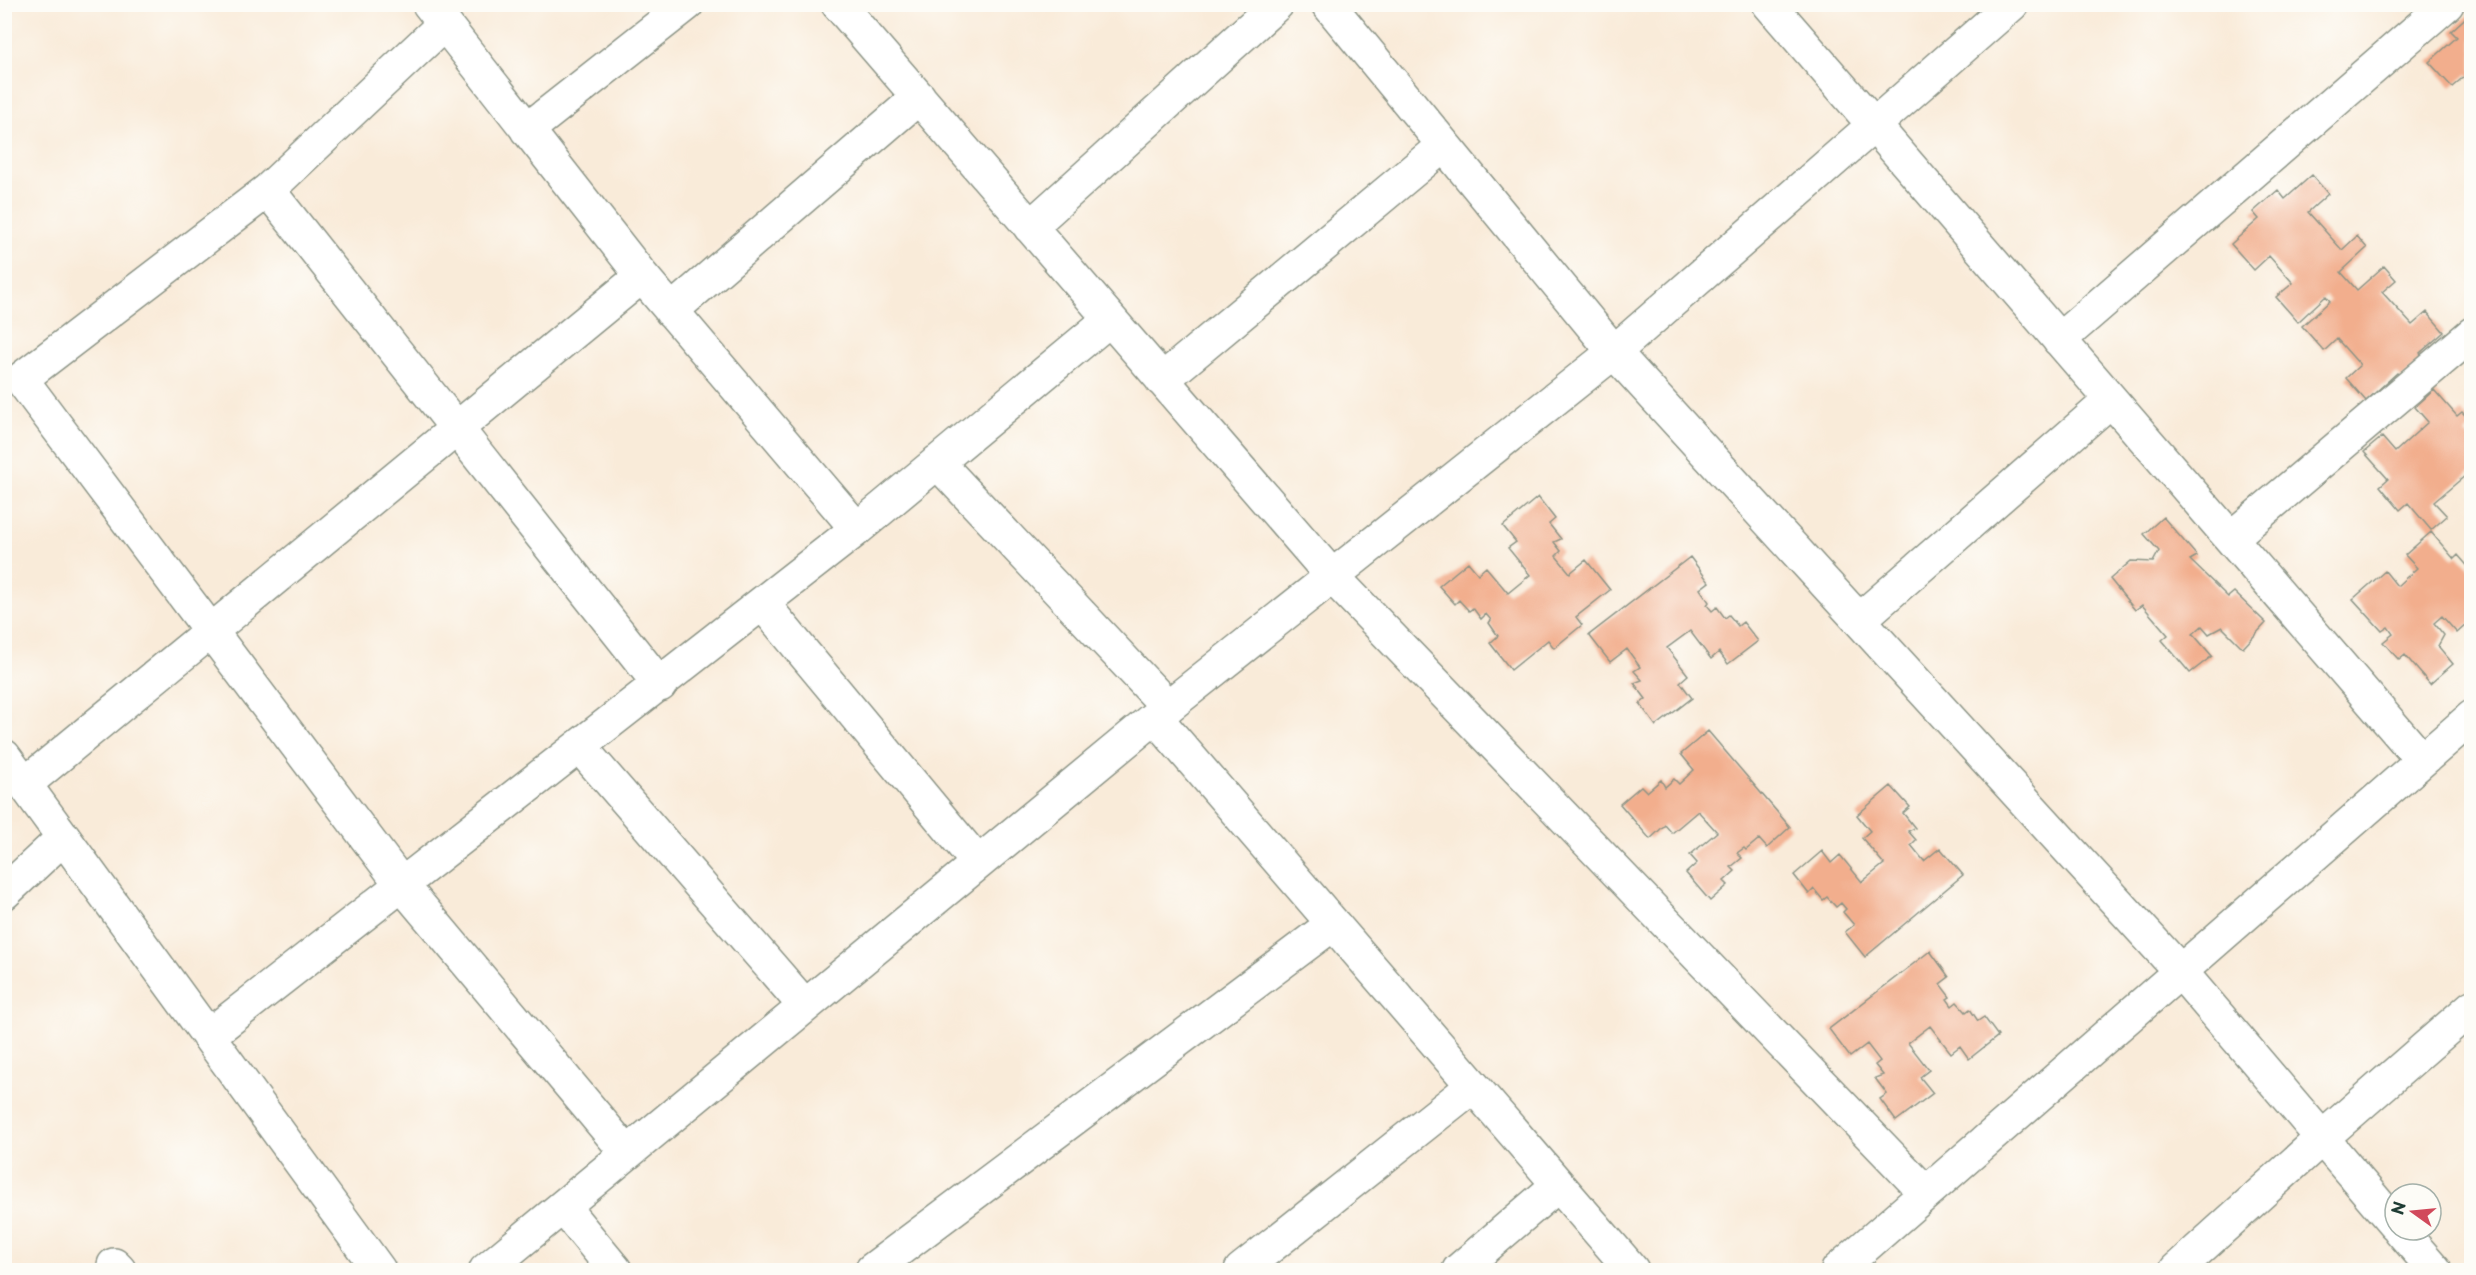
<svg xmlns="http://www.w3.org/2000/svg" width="2476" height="1275" viewBox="0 0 2476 1275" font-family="'Playpen Sans',sans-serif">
<rect width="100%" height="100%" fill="#fdfcf7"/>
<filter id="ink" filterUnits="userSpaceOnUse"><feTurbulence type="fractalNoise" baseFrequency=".0167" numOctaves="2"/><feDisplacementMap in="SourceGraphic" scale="12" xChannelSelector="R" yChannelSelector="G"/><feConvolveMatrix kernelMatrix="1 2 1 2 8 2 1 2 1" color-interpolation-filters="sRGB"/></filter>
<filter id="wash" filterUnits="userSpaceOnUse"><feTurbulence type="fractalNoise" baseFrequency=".008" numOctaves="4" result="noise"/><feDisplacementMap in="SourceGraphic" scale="24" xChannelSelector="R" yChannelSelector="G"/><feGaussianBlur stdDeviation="1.35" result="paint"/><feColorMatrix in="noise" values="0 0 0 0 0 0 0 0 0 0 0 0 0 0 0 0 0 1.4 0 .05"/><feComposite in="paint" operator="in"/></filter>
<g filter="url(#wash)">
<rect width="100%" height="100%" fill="#f9ebd9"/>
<g id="blocks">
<path fill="#f2ae8d" d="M2472 12V79L2467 74 2452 87 2429 62 2457 37 2451 31Z
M2312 175 2328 194 2308 212 2342 250 2357 236 2367 248 2341 272 2357 290 2384 266 2396 280 2382 292 2412 325 2427 312 2444 332 2420 353 2424 359 2402 378 2397 373 2366 401 2346 378 2360 365 2337 339 2324 351 2302 326 2330 301 2326 296 2298 322 2276 297 2293 283 2269 256 2254 270 2231 244 2259 219 2253 212 2278 190 2285 199Z
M2434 390 2457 416 2462 412 2472 422V429L2465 434 2472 441V470L2434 502 2447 516 2431 530 2408 503 2400 510 2380 486 2388 479 2364 452 2382 437 2395 452 2428 422 2415 407Z
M1538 497 1555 519 1549 524 1561 539 1554 542 1561 551 1556 556 1570 573 1586 560 1610 590 1576 617 1582 625 1554 648 1548 640 1511 670 1490 643 1498 636 1489 623 1491 620 1486 614 1481 619 1473 608 1469 611 1459 600 1455 604 1439 586 1468 562 1478 574 1486 567 1508 593 1530 575 1508 548 1516 542 1503 526Z
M2163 517 2197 556 2190 560 2228 597 2234 592 2266 623 2243 648 2222 627 2209 634 2202 626 2193 634 2212 656 2190 673 2162 640 2168 635 2142 605 2135 610 2110 579 2131 561 2153 562 2159 551 2144 534Z
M2431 532 2454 559 2458 555 2472 571V627L2468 623 2457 633 2442 616 2434 623 2444 635 2438 646 2453 664 2430 684 2405 655 2399 660 2383 642 2393 634 2388 627 2382 631 2353 599 2385 571 2397 586 2417 568 2405 555Z
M1690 557 1709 582 1700 589 1709 602 1707 605 1712 611 1717 607 1725 618 1729 615 1738 626 1743 622 1758 641 1728 664 1719 652 1711 659 1690 631 1667 648 1688 675 1680 682 1692 698 1656 726 1640 704 1646 699 1634 683 1642 680 1634 671 1640 667 1627 649 1610 662 1589 635Z
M1708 731 1790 827 1767 848 1759 839 1746 850 1744 848 1737 853 1742 858 1731 867 1735 871 1724 881 1728 885 1710 901 1686 873 1697 863 1690 855 1717 832 1698 811 1672 833 1665 825 1650 839 1620 804 1641 786 1647 792 1661 780 1665 787 1674 779 1679 784 1694 770 1681 754Z
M1891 786 1910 807 1903 813 1915 828 1908 831 1916 840 1911 845 1924 861 1940 848 1963 875 1865 957 1845 932 1854 925 1843 912 1846 909 1841 903 1836 907 1827 897 1823 900 1814 889 1809 894 1794 875 1822 851 1831 863 1840 855 1862 882 1884 864 1862 838 1870 831 1857 815Z
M1930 951 1949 977 1940 984 1950 997 1947 999 1952 1006 1957 1002 1966 1012 1970 1009 1978 1021 1984 1017 1998 1036 1969 1059 1960 1046 1951 1053 1930 1026 1908 1043 1929 1070 1920 1077 1933 1093 1896 1121 1880 1099 1887 1094 1875 1078 1883 1075 1875 1065 1880 1061 1867 1044 1850 1057 1829 1029Z"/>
</g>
</g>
<g filter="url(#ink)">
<use href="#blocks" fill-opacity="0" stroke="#8c9486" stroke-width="1.5"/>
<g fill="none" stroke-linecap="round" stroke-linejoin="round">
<defs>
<path id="street" d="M838 4 1332 576 1926 1193
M1328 4 1614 352 2180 971 2395 1224
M2012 4 1874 125 2422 760
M444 24 268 190 21 379 402 885 627 1153
M527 130 687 4
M268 190 660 685
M1030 227 1277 4
M671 311 919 97
M2059 340 2447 4
M1162 380 1444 145
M937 462 1168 707
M857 529 1110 319
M2231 538 2472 334
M763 604 978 863
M1859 620 2111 400
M1155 717 1632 1270
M580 747 805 1006
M4 756 379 1270
M25 784 642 276 429 4
M4 893 64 837
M208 1036 857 529 642 276
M563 1207 615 1270
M2400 1230 2435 1270
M114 1265 119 1270
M486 1270 1155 717 1614 352 1874 125 1769 4
M872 1270 1333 924
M1241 1270 1473 1086
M1459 1270 1558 1185
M1838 1270 2472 717
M2176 1270 2322 1138 2472 1007"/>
</defs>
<use href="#street" stroke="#8c9486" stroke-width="36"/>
<use href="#street" stroke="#fff" stroke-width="33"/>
</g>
</g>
<rect width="2476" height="1275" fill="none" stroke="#fdfcf7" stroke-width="24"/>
<g transform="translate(2413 1212) rotate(285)"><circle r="28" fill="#fdfcf7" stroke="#a4b0a9" stroke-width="1.5"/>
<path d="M0-4.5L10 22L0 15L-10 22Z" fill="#d1495b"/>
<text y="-9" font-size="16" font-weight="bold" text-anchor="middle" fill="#1f3d34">N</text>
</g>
</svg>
